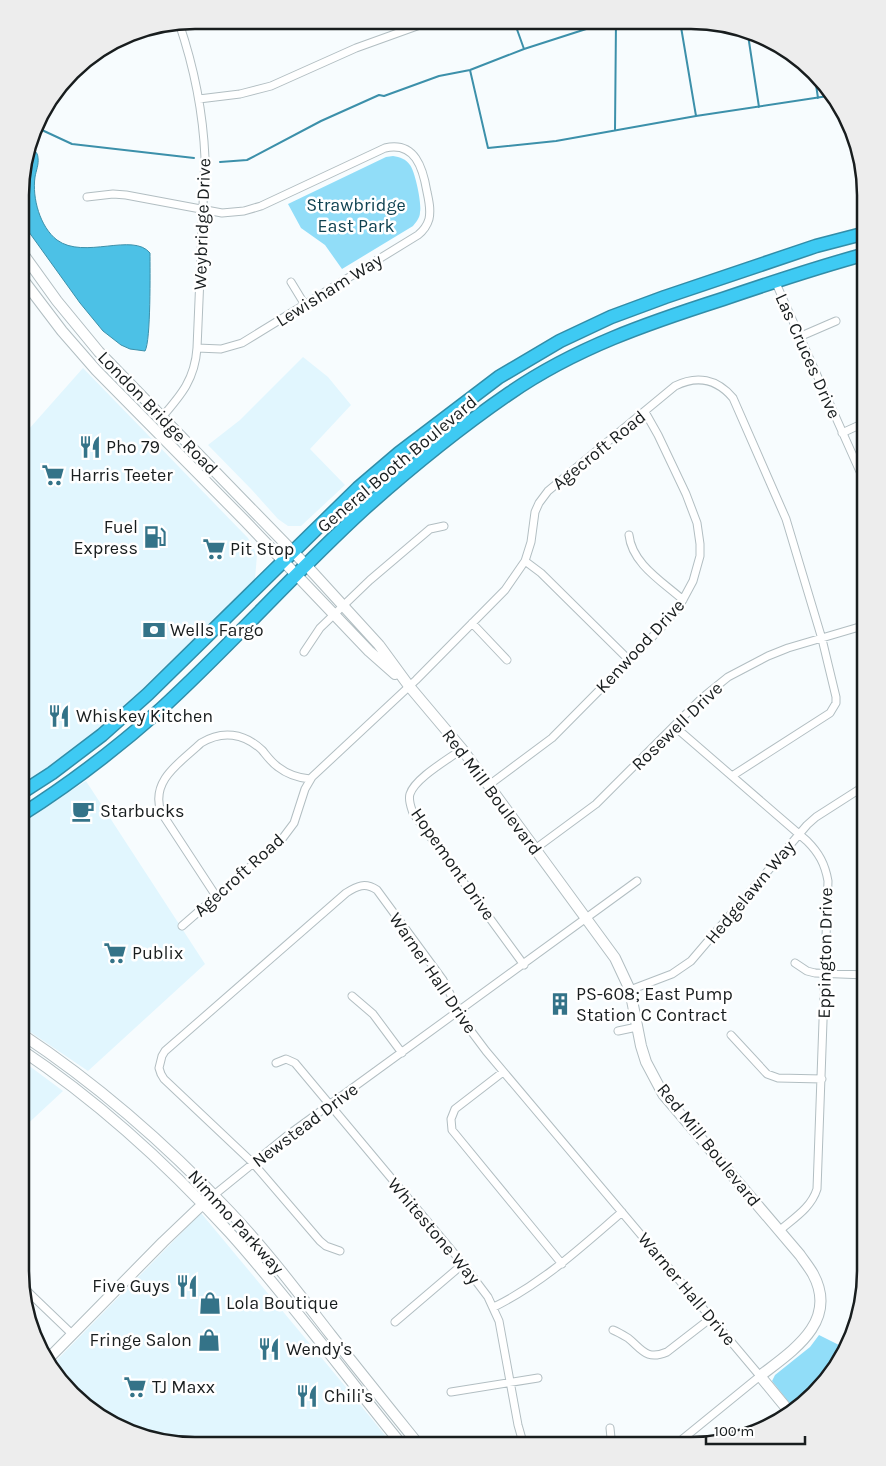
<svg xmlns="http://www.w3.org/2000/svg" width="886" height="1466" viewBox="0 0 886 1466" font-family="Karla,sans-serif">
<rect width="100%" height="100%" fill="#f7fcfe"/>
<path fill="#e1f6fe" d="M303 357 328 377 351 405 310 449 345 485 301 526H288L278 519 252 490 208 445 240 420Z
M83 368 248 538 257 555 255 579 236 599 114 717 41 776 21 786V438Z
M86 781 205 964 88 1071 20 1025 21 823Z
M20 1059 63 1091 20 1131Z
M201 1213 345 1386 393 1445H172L88 1410 53 1364Z"/>
<path fill="#91ddf8" d="M393 156C400 157 406 159 410 165 415 171 422 204 420 212 420 218 416 222 413 226L342 269 325 245 301 228 288 204 386 157Z
M819 1335 847 1349 830 1378 799 1401 791 1405 772 1381 775 1375 810 1347Z"/>
<path fill="#4cc1e6" stroke="#3c90aa" d="M29 146C33 149 38 152 38 158 39 164 36 171 35 177 32 198 40 227 57 240 84 260 133 232 150 253 150 269 151 341 145 351L130 349 121 345 103 331 80 303 21 221V172Z"/>
<g fill="none" stroke-linecap="round" stroke-linejoin="round">
<path stroke="#3c90aa" stroke-width="2" d="M514 21 524 49
M680 21 696 116
M748 35 759 107
M470 70 488 148 556 141 696 116 828 96
M815 78 818 98
M36 124 44 131 72 144 194 158
M615 130 616 21
M220 162 247 160 321 121 379 95 384 96 439 76 470 70 524 49 611 21"/>
<defs>
<path id="street" d="M199 99 240 94 271 86 356 48 431 21
M87 197 113 194 126 195 222 213 244 211 261 206 385 148C415 141 423 168 427 192 429 201 431 210 429 219 427 226 423 231 418 235L242 343 221 349 197 348
M775 281 866 485
M291 282 305 305
M799 337 836 321
M162 417C181 395 195 379 197 348L205 158C203 111 194 67 179 23
M842 433 866 422
M629 535C632 564 663 582 683 600
M525 561 541 573 629 660
M472 623 507 660
M304 652 320 628 370 580 430 529 444 526
M674 726 807 841C819 853 825 864 828 881L817 1189C811 1208 794 1218 779 1231
M462 749C449 759 415 778 410 794 408 800 411 807 413 813L524 965
M489 785 552 738 658 631 679 607 693 581 700 556V544L697 523 686 494 658 435 645 412
M535 849 596 804 702 698 728 677 768 656 788 648 866 625
M216 896 161 812C150 780 181 762 201 743 222 730 244 733 262 750 267 756 271 762 278 767 287 774 299 778 310 779
M182 926 282 839 294 823 305 789 312 777 416 680 505 590 525 561 531 542 535 512 539 503 548 491 675 386C697 375 717 379 733 398L786 519 822 639 836 697V703L830 713 732 776
M795 963 807 971 815 973 866 975
M630 990 672 974 691 961 807 825 816 817 866 785
M352 996 373 1014 402 1053
M618 1031 637 1027
M731 1035 767 1074 778 1078 822 1079
M276 1063 286 1059 295 1063 463 1264 488 1297 499 1321 518 1425 524 1446
M503 1072 455 1109 451 1119 452 1130 562 1264
M214 1195 288 1135 637 881
M340 1251 326 1246 320 1241 253 1163 164 1079 161 1074 159 1068 162 1056 165 1051 346 893C357 886 365 882 377 890L443 980 465 1023 486 1051 760 1376 674 1446
M23 1287 72 1334
M494 1307C544 1282 580 1248 622 1212
M395 1322 463 1264
M613 1330C618 1332 623 1335 628 1338 642 1349 646 1361 667 1352L711 1318
M451 1392 538 1378
M610 1428 611 1438 617 1446"/>
<path id="secondary" d="M21 251 57 301 99 352 306 565 379 645 409 686 462 749 615 958 630 990 641 1046 646 1062 663 1094 800 1255C804 1261 809 1267 813 1274 839 1322 792 1351 760 1376L788 1410
M21 277 62 331 96 370 245 521 369 651 395 674
M20 1033C97 1084 167 1145 230 1212 267 1251 299 1294 331 1335 360 1372 390 1409 419 1445
M20 1049C98 1101 168 1165 230 1233 291 1301 345 1375 402 1445
M49 1358 163 1242 207 1200"/>
<path id="highway" d="M21 793 52 773 102 735 148 694 358 488 399 453 499 377 560 341 611 317 665 297 816 246 866 233
M21 815C70 784 117 748 161 709 231 645 294 573 364 509 410 468 459 428 510 393 575 348 648 323 723 299 770 283 818 267 866 254"/>
</defs>
<use href="#street" stroke="#b2bec2" stroke-width="9"/>
<use href="#secondary" stroke="#b2bec2" stroke-width="12"/>
<use href="#highway" stroke="#318da8" stroke-width="15"/>
<use href="#street" stroke="#fff" stroke-width="7"/>
<use href="#secondary" stroke="#fff" stroke-width="10"/>
<use href="#highway" stroke="#3ecaf3" stroke-width="12"/>
</g>
<defs>
<symbol id="restaurant-bare" viewBox="-9 -9 18 18"><path d="M-5-6h1v4h1v-4h1v4h1v-4h1v5L-1.5 .5V6h-2V.5L-5-1ZM5-6V6H3V1.5H1.5Q1.5-4 5-6Z" fill="#347388" stroke="#fff" stroke-width="2.5" paint-order="stroke"/></symbol>
<symbol id="supermarket-bare" viewBox="-9 -9 18 18"><path d="M-6-5.5h2.5l.6 2H6L4.5 2H-2.5L-4.4-4H-6ZM-1.5 3.2a1.3 1.3 0 1 0 .1 0ZM3 3.2a1.3 1.3 0 1 0 .1 0Z" fill="#347388" stroke="#fff" stroke-width="2.5" paint-order="stroke"/></symbol>
<symbol id="fuel-bare" viewBox="-9 -9 18 18"><path d="M-5.5-6h7V0h2V4h1.3V-2.5L3-4.5l.8-.8L6-3V5H2.5V1h-1V6h-7ZM-4.2-4.7v3.2H.2V-4.7Z" fill="#347388" stroke="#fff" stroke-width="2.5" paint-order="stroke"/></symbol>
<symbol id="bank-bare" viewBox="-9 -9 18 18"><path d="M-6-4H6V4H-6ZM0-2.3a2.3 2.3 0 1 0 0 4.6a2.3 2.3 0 1 0 0-4.6Z" fill="#347388" stroke="#fff" stroke-width="2.5" paint-order="stroke"/></symbol>
<symbol id="cafe-bare" viewBox="-9 -9 18 18"><path d="M-5.5-4.5H6V0H3Q3 3.5 0 3.5H-2.5Q-5.5 3.5-5.5 0ZM3-3.2v2h1.7v-2ZM-6 4.5H4V6H-6Z" fill="#347388" stroke="#fff" stroke-width="2.5" paint-order="stroke"/></symbol>
<symbol id="building-bare" viewBox="-9 -9 18 18"><path d="M-4-6H4V6H1V3H-1V6H-4ZM-2.5-4.3h1.7v1.8h-1.7ZM.8-4.3h1.7v1.8H.8ZM-2.5-1h1.7V.8h-1.7ZM.8-1h1.7V.8H.8Z" fill="#347388" stroke="#fff" stroke-width="2.5" paint-order="stroke"/></symbol>
<symbol id="shop-bare" viewBox="-9 -9 18 18"><path d="M-5-2.5h2.3a2.7 3.5 0 0 1 5.4 0H5L5.5 6h-11ZM-1.5-2.5h3a1.5 2.3 0 0 0-3 0Z" fill="#347388" stroke="#fff" stroke-width="2.5" paint-order="stroke"/></symbol>
</defs>
<g fill-rule="evenodd">
<use href="#restaurant-bare" x="74" y="431" width="32" height="32"/>
<use href="#supermarket-bare" x="37" y="459" width="32" height="32"/>
<use href="#fuel-bare" x="139" y="521" width="32" height="32"/>
<use href="#supermarket-bare" x="198" y="533" width="32" height="32"/>
<use href="#bank-bare" x="138" y="614" width="32" height="32"/>
<use href="#restaurant-bare" x="43" y="700" width="32" height="32"/>
<use href="#cafe-bare" x="67" y="795" width="32" height="32"/>
<use href="#supermarket-bare" x="99" y="937" width="32" height="32"/>
<use href="#building-bare" x="544" y="988" width="32" height="32"/>
<use href="#restaurant-bare" x="171" y="1270" width="32" height="32"/>
<use href="#shop-bare" x="194" y="1287" width="32" height="32"/>
<use href="#shop-bare" x="193" y="1324" width="32" height="32"/>
<use href="#restaurant-bare" x="253" y="1333" width="32" height="32"/>
<use href="#supermarket-bare" x="119" y="1371" width="32" height="32"/>
<use href="#restaurant-bare" x="291" y="1380" width="32" height="32"/>
</g>
<g text-anchor="middle" stroke-width="5" stroke-linejoin="round" paint-order="stroke">
<g font-size="18" fill="#104352" stroke="#fff">
<text x="356" y="211">Strawbridge<tspan x="356" dy="21">East Park</tspan></text>
</g>
<g font-size="18" fill="#181d1e" stroke="#fff">
<text transform="translate(202 224) rotate(-88)" y="6">Weybridge Drive</text>
<text transform="translate(329 290) rotate(-32)" y="6">Lewisham Way</text>
<text transform="translate(808 356) rotate(66)" y="6">Las Cruces Drive</text>
<text transform="translate(158 413) rotate(46)" y="6">London Bridge Road</text>
<text transform="translate(599 450) rotate(-39)" y="6">Agecroft Road</text>
<text transform="translate(397 464) rotate(-40)" y="6">General Booth Boulevard</text>
<text transform="translate(640 646) rotate(-47)" y="6">Kenwood Drive</text>
<text transform="translate(677 726) rotate(-44)" y="6">Rosewell Drive</text>
<text transform="translate(492 792) rotate(53)" y="6">Red Mill Boulevard</text>
<text transform="translate(453 864) rotate(55)" y="6">Hopemont Drive</text>
<text transform="translate(239 875) rotate(-42)" y="6">Agecroft Road</text>
<text transform="translate(750 892) rotate(-50)" y="6">Hedgelawn Way</text>
<text transform="translate(825 953) rotate(-89)" y="6">Eppington Drive</text>
<text transform="translate(433 973) rotate(56)" y="6">Warner Hall Drive</text>
<text transform="translate(305 1125) rotate(-37)" y="6">Newstead Drive</text>
<text transform="translate(709 1145) rotate(51)" y="6">Red Mill Boulevard</text>
<text transform="translate(236 1222) rotate(48)" y="6">Nimmo Parkway</text>
<text transform="translate(434 1231) rotate(50)" y="6">Whitestone Way</text>
<text transform="translate(687 1289) rotate(50)" y="6">Warner Hall Drive</text>
</g>
<g font-size="18" fill="#181d1e" stroke="#fff" text-anchor="start">
<text x="106" y="453">Pho 79</text>
<text x="70" y="481">Harris Teeter</text>
<text x="138" y="533" text-anchor="end">Fuel<tspan x="138" dy="21">Express</tspan></text>
<text x="230" y="555">Pit Stop</text>
<text x="170" y="636">Wells Fargo</text>
<text x="76" y="722">Whiskey Kitchen</text>
<text x="100" y="817">Starbucks</text>
<text x="132" y="959">Publix</text>
<text x="576" y="1000">PS-608; East Pump<tspan x="576" dy="21">Station C Contract</tspan></text>
<text x="170" y="1292" text-anchor="end">Five Guys</text>
<text x="226" y="1309">Lola Boutique</text>
<text x="192" y="1346" text-anchor="end">Fringe Salon</text>
<text x="286" y="1355">Wendy's</text>
<text x="152" y="1393">TJ Maxx</text>
<text x="324" y="1402">Chili's</text>
</g>
</g>
<path d="M0 0H886V1466H0ZM195 29H691A166 166 0 0 1 857 195V1271A166 166 0 0 1 691 1437H195A166 166 0 0 1 29 1271V195A166 166 0 0 1 195 29Z" fill="#ededed" fill-rule="evenodd"/>
<path fill="none" stroke="#181d1e" stroke-width="2.5" d="M195 29H691A166 166 0 0 1 857 195V1271A166 166 0 0 1 691 1437H195A166 166 0 0 1 29 1271V195A166 166 0 0 1 195 29Z"/>
<path d="M706 1436v8h99v-8" fill="none" stroke="#181d1e" stroke-width="2.5"/>
<text x="714" y="1436" font-size="15" fill="#181d1e" stroke="#ffffff" stroke-width="4" paint-order="stroke">100 m</text>
</svg>
